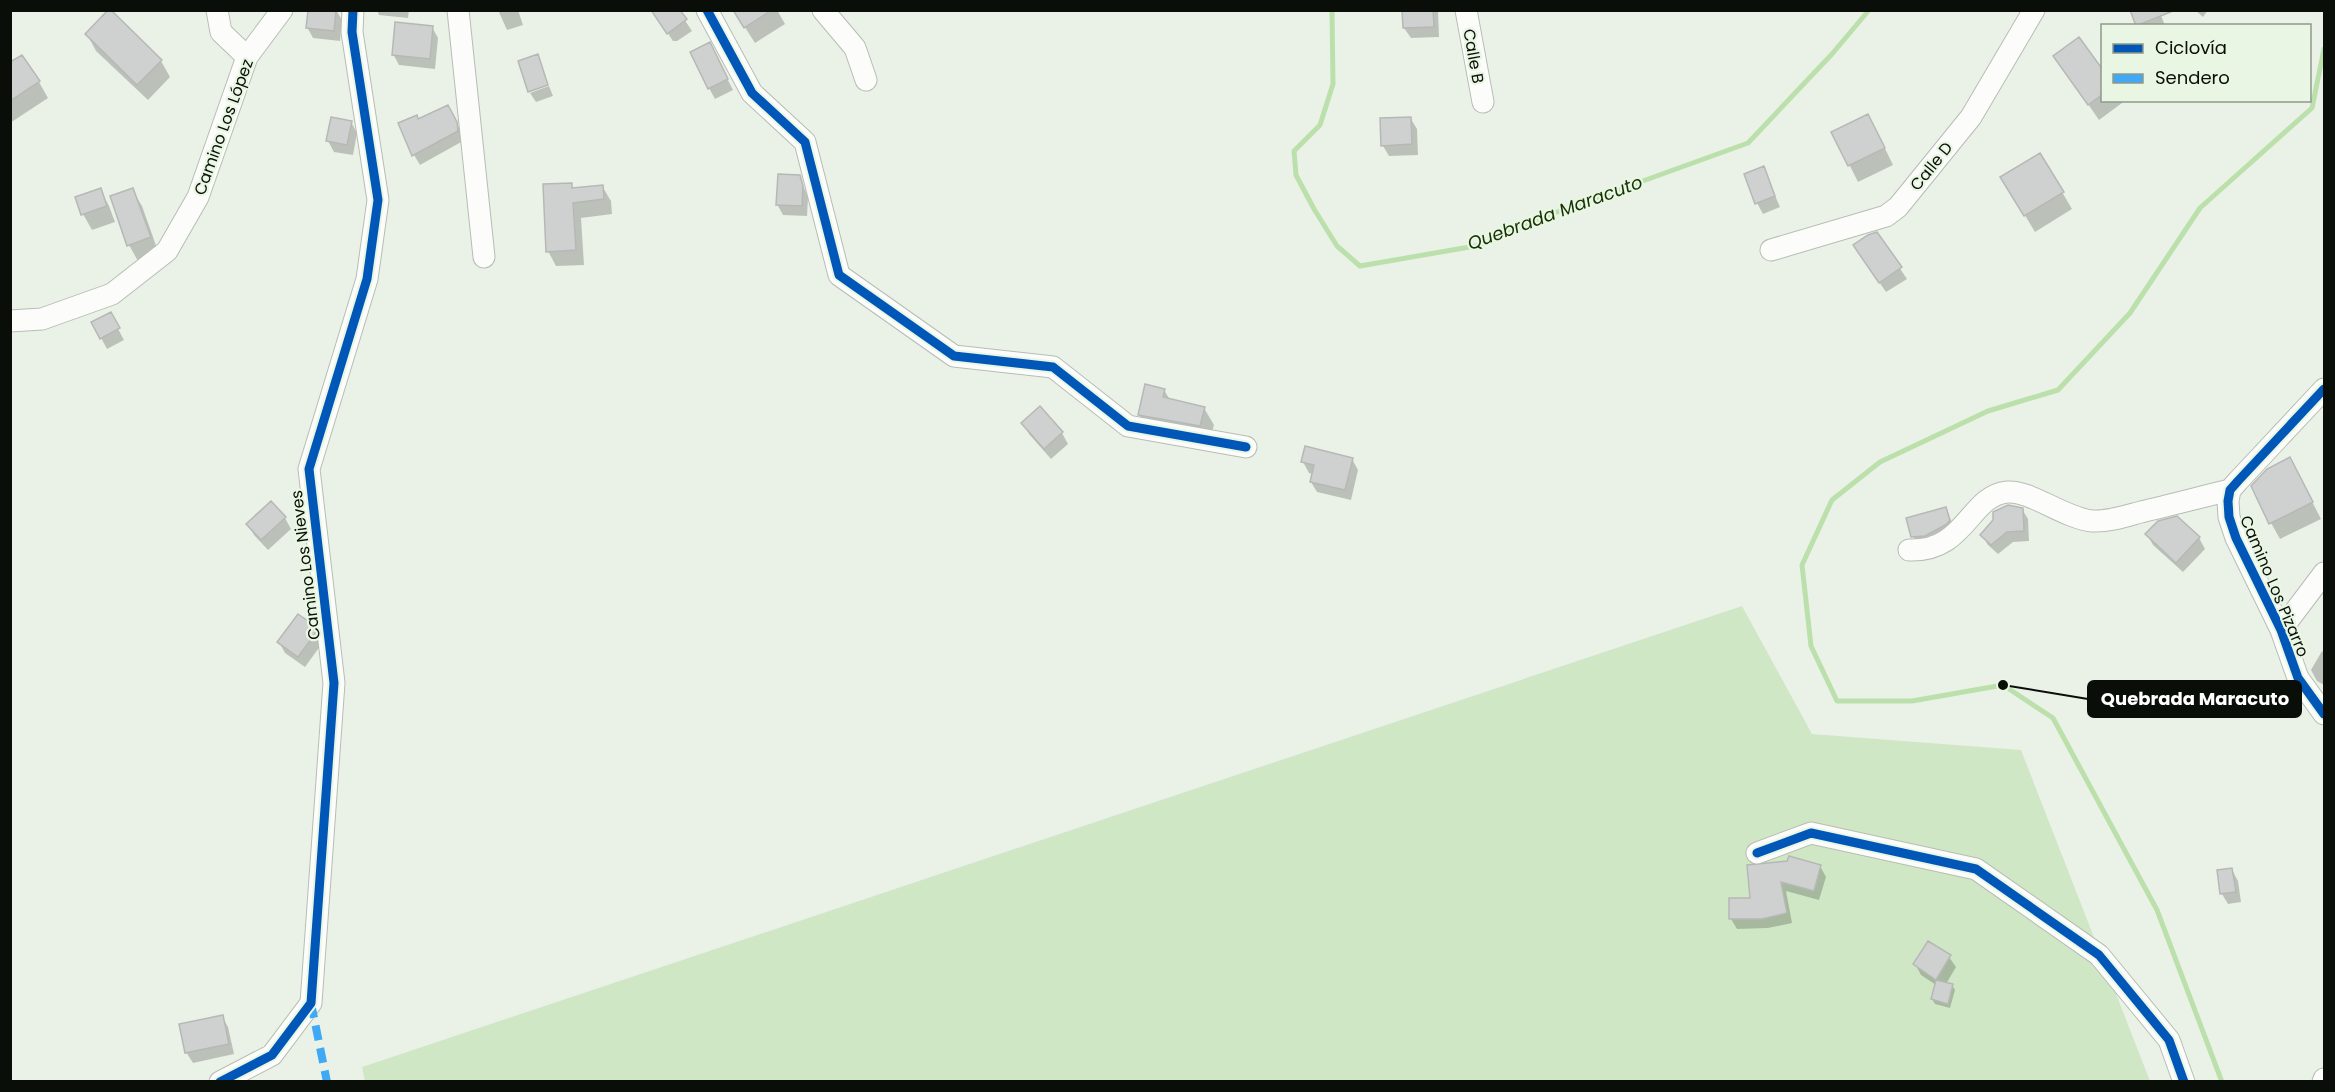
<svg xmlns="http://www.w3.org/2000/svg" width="2335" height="1092" viewBox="0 0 2335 1092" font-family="Poppins,sans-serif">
<rect width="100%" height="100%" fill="#eaf2e7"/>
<path fill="#d0e7c6" d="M1742 606 1812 734 2021 750 2150 1081 365 1082 362 1067Z"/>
<path fill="#0003" d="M309 10H336L342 20 340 41 313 38 307 27Z
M377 10H409L408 18 379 15Z
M498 10H518L523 25 507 30Z
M652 10H678L692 31 677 41H673Z
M734 10H777L785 24 755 43Z
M1404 10H1438L1439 37 1411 38 1404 28Z
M2131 10H2159L2165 26H2137Z
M2195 10H2208L2203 17Z
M432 27 438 38 435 69 399 65 393 54Z
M87 34 161 61 170 77 148 100 96 51Z
M715 55 733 90 715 99 709 88Z
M2055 56 2102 72V100H2121L2122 103 2099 120Z
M10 64 39 82 48 98 10 123Z
M549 86 553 96 536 102 530 93Z
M454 117 462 134 463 141 420 165 414 155 418 120Z
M1411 119 1417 129 1418 155 1389 156 1383 146Z
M351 122 357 133 353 155 334 152 328 141Z
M1833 132H1877L1893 165 1858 182Z
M1763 168 1780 207 1763 214 1757 203Z
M799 176 808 197 807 216 783 215 777 204Z
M571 184 574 190 602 186 611 201 612 214 581 218 584 265 556 266 548 251Z
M100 190 109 206 115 222 92 230 83 214Z
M132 190 142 206 159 254 138 261 129 245Z
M2062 192 2072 209 2035 232 2012 194Z
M1877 234 1907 279 1886 292 1861 256Z
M110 314 124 340 107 349 93 323Z
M1164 390 1170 400 1204 408 1214 425 1209 442 1149 431 1139 415Z
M1023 423 1062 433 1068 444 1051 459 1029 434Z
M1352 459 1358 470 1351 500 1317 492 1311 482 1313 474 1309 473 1303 462Z
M2299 476 2321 519 2280 539 2271 523Z
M1946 508 1955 532 1919 547 1913 536Z
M2022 509 2028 519 2029 541 2013 542 1998 554 1988 545 1982 535Z
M285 518 291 529 268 550 254 535 248 524Z
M2147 534 2199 538 2205 549 2183 572 2153 545Z
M313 627 320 638 321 645 305 667 285 653 279 642Z
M2322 651 2324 652V685L2317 681 2311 670Z
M1748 866H1820L1826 877 1819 900 1786 891 1792 923 1768 928 1737 929 1731 919 1752 900Z
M2232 870 2238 881 2241 902 2228 904 2222 894Z
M1949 957 1956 967 1946 984 1952 985 1955 990 1950 1008 1935 1004 1932 999 1936 985 1921 975 1915 964Z
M222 1017 228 1027 234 1054 193 1063 186 1052Z"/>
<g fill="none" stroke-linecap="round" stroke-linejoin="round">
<path stroke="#bce0ac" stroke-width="5" d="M1332 10 1333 84 1320 125 1294 151 1296 175 1314 209 1337 246 1360 266 1481 245 1546 216 1748 143 1832 54 1869 10
M2222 1082 2157 910 2053 718 2003 685 1912 701H1837L1811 646 1802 565 1832 500 1880 462 1988 411 2058 390 2130 313 2200 208 2312 108 2324 49"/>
</g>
<path fill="#cfd1d0" stroke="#b6b8b6" stroke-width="1.5" d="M108 10H111L162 60 137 85 85 34Z
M308 10H336L334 31 306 28Z
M651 10H680L687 19 667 34Z
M733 10H772L744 28Z
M1402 10H1433L1434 27 1403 28Z
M2130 10H2173V11L2136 26Z
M395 22 433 26 430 59 392 55Z
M2079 37 2103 70V94L2088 105 2053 56Z
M710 42 728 79 708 89 690 52Z
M538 54 548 85 528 92 518 61Z
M22 55 40 81 10 101V62Z
M448 105 457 122 458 131 412 156 398 123 417 115 418 119Z
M1868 114 1885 148 1848 166 1831 132Z
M331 117 352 121 347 145 326 141Z
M1411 117 1412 144 1381 146 1380 118Z
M2040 153 2064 192 2024 216 2000 177Z
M1764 166 1775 196 1755 204 1744 174Z
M778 174 800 175 803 186 802 206 776 205Z
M572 183V188L603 185 604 199 573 203 576 250 546 252 543 184Z
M101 188 107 206 81 215 75 197Z
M133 188 151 237 127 246 110 196Z
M1877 232 1902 267 1879 283 1853 245 1868 235Z
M111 312 120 328 100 339 91 322Z
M1145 384 1165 389 1163 397 1205 407 1200 426 1138 415Z
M1040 406 1063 432 1044 449 1021 423Z
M1305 446 1353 458 1345 490 1310 482 1314 465 1301 462Z
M2290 457 2313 502 2269 524 2251 486 2267 469Z
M271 501 286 517 261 540 246 524Z
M2008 505 2023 508 2024 531 2007 532 1991 545 1980 535 1993 520V512Z
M1946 507 1950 520 1947 524 1925 536 1911 537 1906 518Z
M2177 516 2200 537 2176 563 2145 534 2158 521Z
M298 614 315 626V634L298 657 277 642Z
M1789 856 1821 865 1814 891 1781 882 1787 913 1762 919H1729V898H1750L1747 865 1787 861Z
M2232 868 2236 892 2220 894 2217 870Z
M1928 941 1951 955 1936 980 1913 964Z
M1936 980 1953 984 1948 1004 1931 999Z
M223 1015 229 1044 185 1053 179 1024Z"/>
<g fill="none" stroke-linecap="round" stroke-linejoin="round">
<defs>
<path id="minor" d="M217 10 221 32 247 57
M458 10 484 257
M707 10 752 93 805 142 839 275 954 356 1053 367 1128 426 1246 447
M823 10 855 48 866 80
M1466 10 1483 102
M1771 250 1886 216 1898 207 1971 117 2034 10
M10 321 42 319 112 294 167 251 198 197 247 57 282 10
M2324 389 2238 481 2230 490 2228 501 2229 517 2236 538 2281 630 2298 678 2324 714
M1909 550C1966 552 1969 496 2007 492 2030 490 2064 518 2092 521 2109 522 2126 516 2141 512 2171 505 2201 497 2230 490
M2281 630 2324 573
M1757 853 1811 833 1976 869 2099 955 2169 1040 2184 1082
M220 1082 272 1055 311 1003 334 683 309 469 367 279 378 200 352 32 353 10
M2323 1082 2324 1079"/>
</defs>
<use href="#minor" stroke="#b7bdb5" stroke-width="23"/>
<use href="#minor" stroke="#fcfdfb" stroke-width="21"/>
<path stroke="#3fa9f5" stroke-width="8" stroke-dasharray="15 8" stroke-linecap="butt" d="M311 1003 327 1082"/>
<defs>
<path id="cycleway" d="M707 10 752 93 805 142 839 275 954 356 1053 367 1128 426 1246 447
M2324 389 2238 481 2230 490 2228 501 2229 517 2236 538 2281 630 2298 678 2324 714
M1757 853 1811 833 1976 869 2099 955 2169 1040 2184 1082
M220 1082 272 1055 311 1003 334 683 309 469 367 279 378 200 352 32 353 10"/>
</defs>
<use href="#cycleway" stroke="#e9f6e3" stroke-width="13"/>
<use href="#cycleway" stroke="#0057b8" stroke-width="9"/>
</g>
<g text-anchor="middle" stroke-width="4.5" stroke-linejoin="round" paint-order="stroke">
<g font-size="16" fill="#0a0e08" stroke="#e9f6e3">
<text transform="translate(1474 56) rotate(80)" y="6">Calle B</text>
<text transform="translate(223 127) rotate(-70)" y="6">Camino Los López</text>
<text transform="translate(1931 166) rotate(-51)" y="6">Calle D</text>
<text transform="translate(305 565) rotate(-97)" y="6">Camino Los Nieves</text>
<text transform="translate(2275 586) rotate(67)" y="6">Camino Los Pizarro</text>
</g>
<g font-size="18" font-style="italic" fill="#153303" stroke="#e9f6e3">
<text transform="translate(1555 213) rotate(-20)" y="6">Quebrada Maracuto</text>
</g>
</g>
<path fill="none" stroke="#0a0e08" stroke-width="2" d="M2003 685L2088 699"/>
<circle fill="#0a0e08" stroke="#e9f6e3" stroke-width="2" cx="2003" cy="685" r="6"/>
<rect fill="#0a0e08" stroke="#0a0e08" stroke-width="2" x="2088" y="681" width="213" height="36" rx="6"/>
<g font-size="18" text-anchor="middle" font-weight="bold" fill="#fff">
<text x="2195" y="705">Quebrada Maracuto</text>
</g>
<rect width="2335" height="1092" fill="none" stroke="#0a0e08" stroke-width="24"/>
<rect x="2101" y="24" width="210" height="78" fill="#e9f6e3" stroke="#90998b" stroke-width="1.5"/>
<rect x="2113" y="44" width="30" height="9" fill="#0057b8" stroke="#90998b" stroke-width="1.5"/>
<text x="2155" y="54" font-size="18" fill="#0a0e08">Ciclovía</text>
<rect x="2113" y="74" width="30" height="9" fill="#3fa9f5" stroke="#90998b" stroke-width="1.5"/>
<text x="2155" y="84" font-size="18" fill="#0a0e08">Sendero</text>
</svg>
